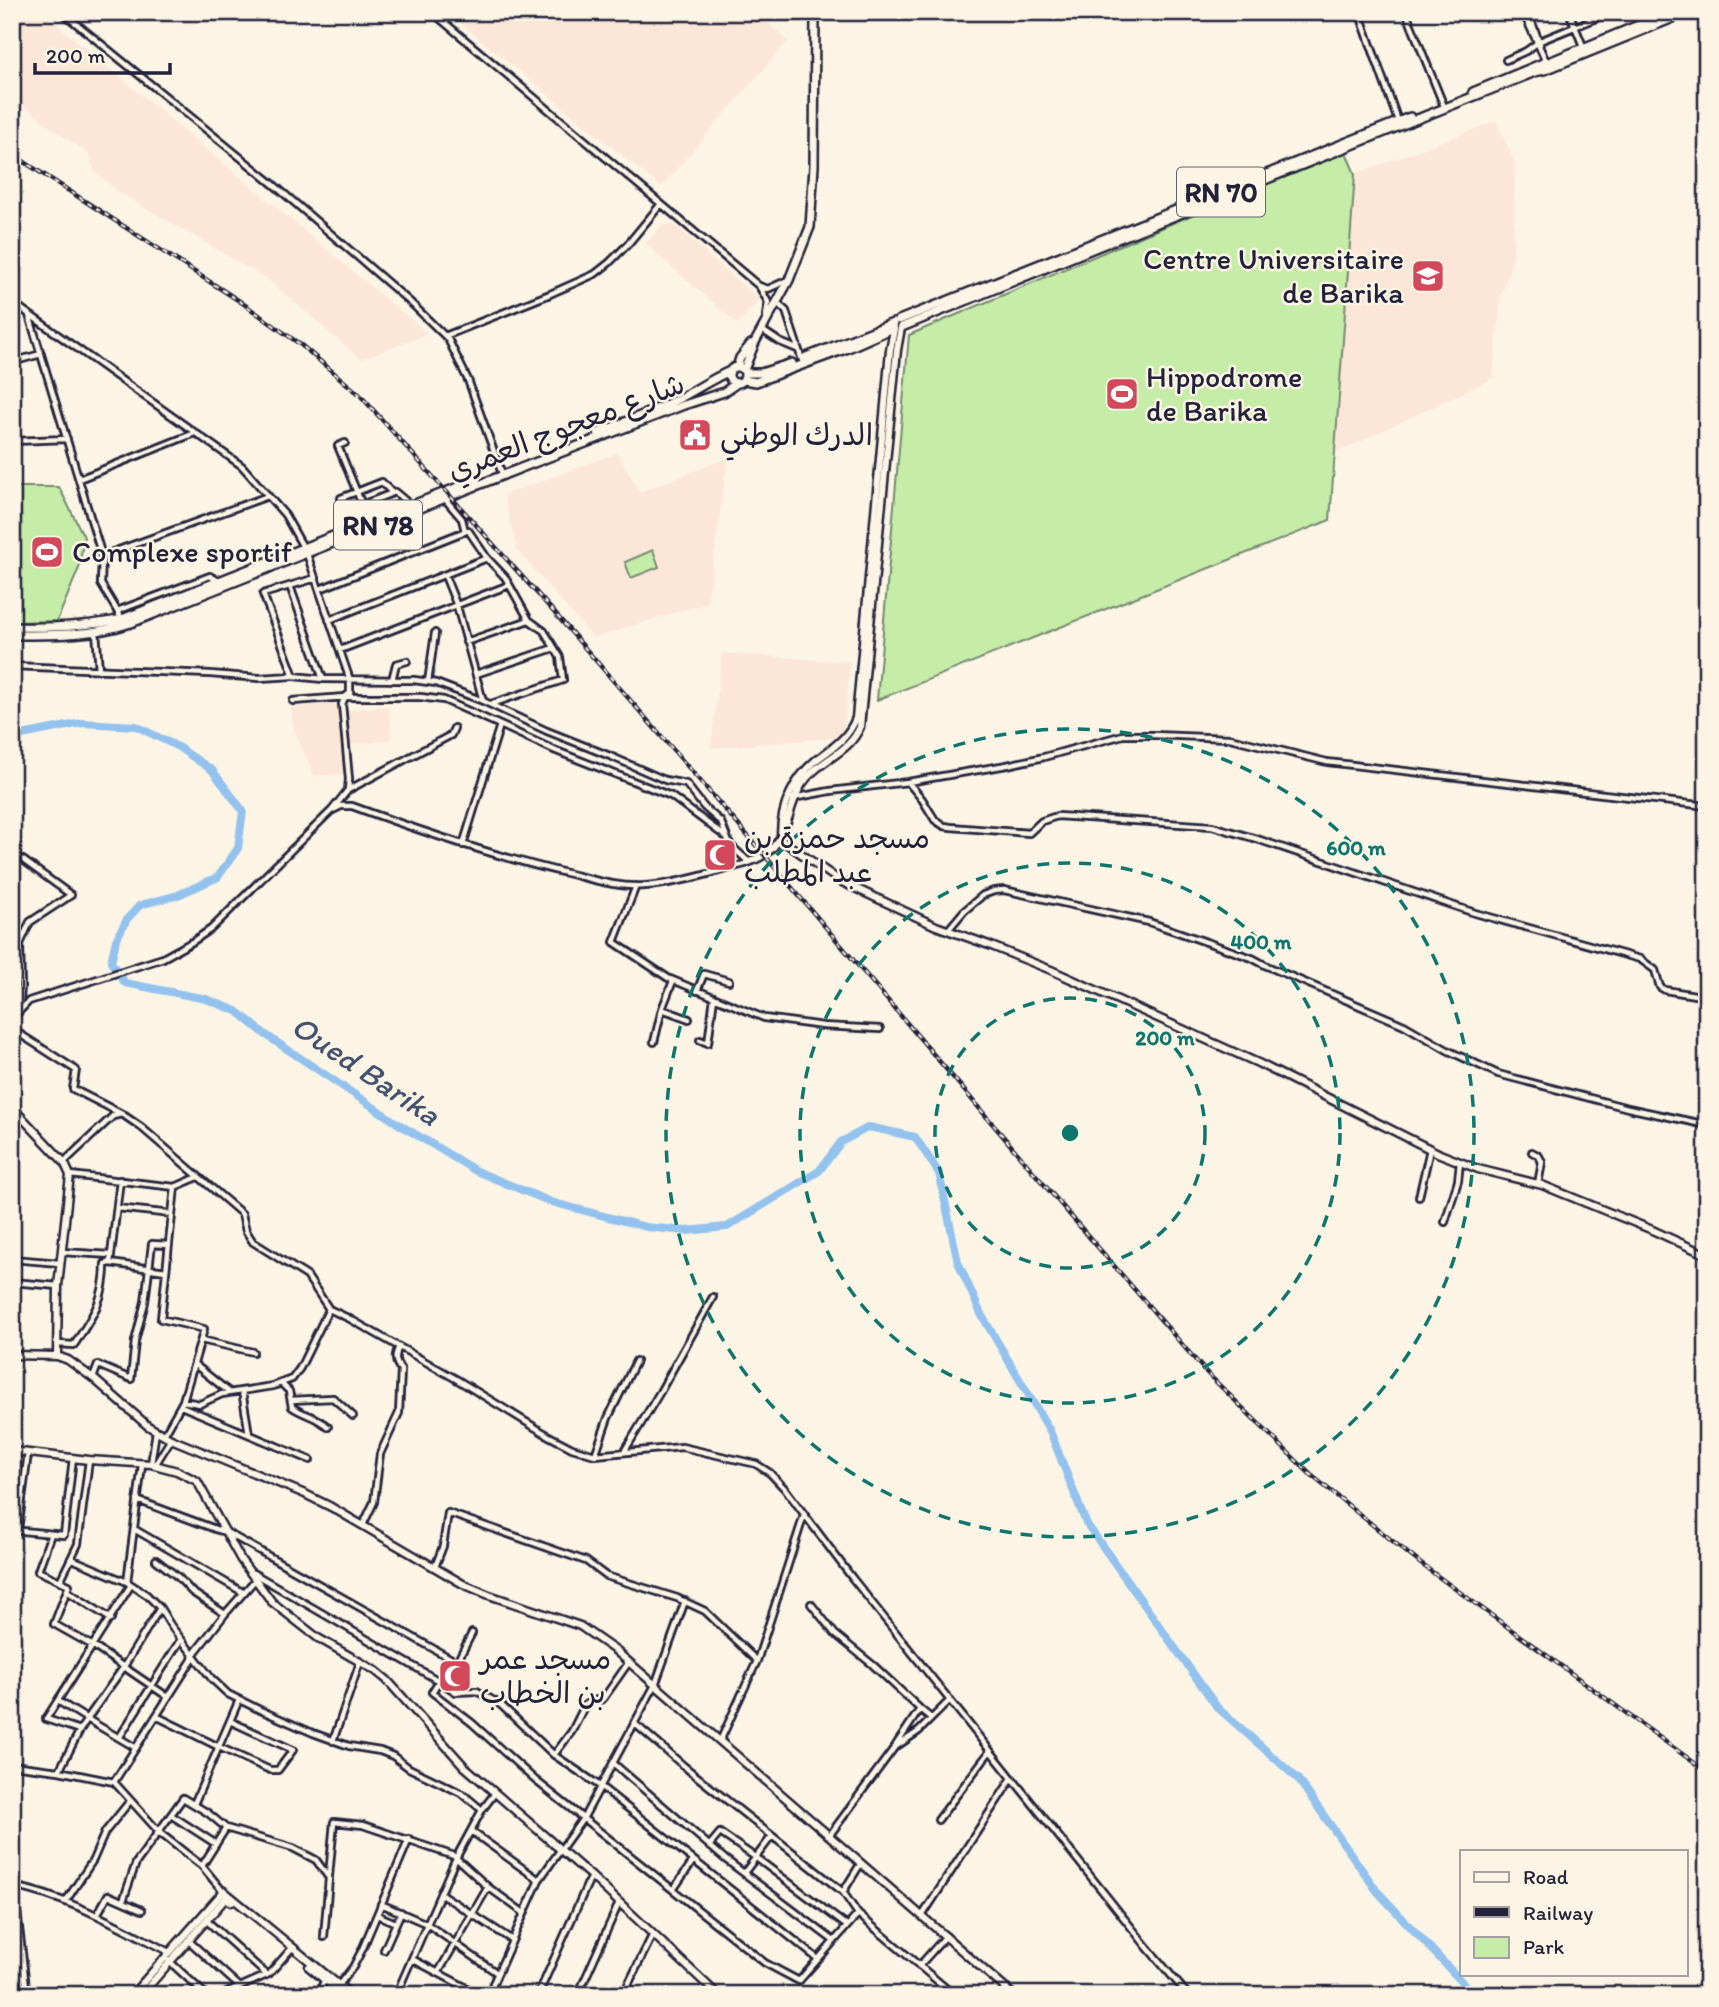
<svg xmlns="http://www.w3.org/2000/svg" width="1719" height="2007" viewBox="0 0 1719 2007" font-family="Itim,'Playpen Sans Arabic',sans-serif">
<rect width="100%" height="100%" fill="#fcf5e5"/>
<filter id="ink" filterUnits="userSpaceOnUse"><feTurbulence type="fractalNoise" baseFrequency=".0143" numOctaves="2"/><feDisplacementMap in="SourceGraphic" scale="14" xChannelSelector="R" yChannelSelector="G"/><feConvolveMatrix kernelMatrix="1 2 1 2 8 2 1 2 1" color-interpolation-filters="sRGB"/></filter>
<g filter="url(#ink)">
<path fill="#fce6d8" d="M12 12H42L428 334 361 359 267 279 120 193 94 171 90 155 52 128 12 95Z
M447 12H755L788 41 661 187Z
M1496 121 1515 162 1513 256 1501 296 1493 378 1336 453 1355 174Z
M662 225H674L759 300 737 324 646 244Z
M617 453 640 492 728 458 707 603 593 638 517 550 504 495Z
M722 653 850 662 843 737 711 748Z
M337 702 344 774 314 776 293 726 291 708Z
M389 706 392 740 349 745 345 710Z"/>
<path fill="#c5eda8" stroke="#748872" stroke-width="2" d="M1345 150 1355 174 1330 520 877 700 909 335Z
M12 487H59L84 537 79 568 57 621 12 622Z
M653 550 659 567 631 578 625 562Z"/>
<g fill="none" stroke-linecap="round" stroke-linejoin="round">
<path stroke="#93c2ee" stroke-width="8" d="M12 737 82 723 136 726 178 747 212 770 243 811 238 848 218 877 178 895 140 905 127 919 116 940 111 962 125 983 206 999 237 1011 266 1035 397 1123 476 1171 551 1202 646 1227 686 1231 727 1227 819 1171 841 1142 869 1127 915 1137 939 1173 958 1262 981 1314 1050 1431 1086 1523 1217 1707 1298 1779 1377 1891 1474 1995"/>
<defs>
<path id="street" d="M62 12 273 184 410 302 448 339 468 380 501 471
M432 12 759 286
M1359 12 1398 121
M1406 12 1443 104
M1523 12 1546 61
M1528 12 1540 44
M1569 12 1583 46
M1641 12 1645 22
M1506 60 1526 51 1540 41 1611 12
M12 302 242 466 285 515 307 554 350 680V693L345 697 342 704 349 779 348 790 332 810
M777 303 786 311 803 363
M29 315 102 556 101 584 122 619
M766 316 768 302 759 286 768 289 788 280
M762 330 780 342 797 349
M445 336 550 294 595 274 609 263 628 244 661 204
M12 362 41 354
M12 441 67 439
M345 443 338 446 367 517 406 501
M79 479 195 433
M341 498 382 482 392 493
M445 499 462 519 465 531
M346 511 395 492 408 503
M102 556 268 496
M445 576 457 606 483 701
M290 586 323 679
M320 589 468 530 487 558 505 577 529 620 544 631 560 657 563 680 491 704
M117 611 210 576 219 581
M329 620 487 558
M96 631 99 670
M466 642 529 620
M340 650 509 585
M12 666 210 674 259 678 293 676
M476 674 554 648
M392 680 396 664 407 661
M428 682 435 633
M293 701 345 697H420L444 700 500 725 463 845
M500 725 554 750 671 796 726 837
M908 782 922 799 935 820 944 826 951 827 1029 833 1042 821 1057 816 1212 826 1257 839 1475 913 1640 959 1655 970 1660 987 1665 990 1707 997
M348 790 451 735 454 728
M793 798 830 791 908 782 1007 765 1044 757 1123 735H1153L1230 738 1327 762 1707 806
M12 855 23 860 71 895 30 922 20 944 21 987 19 1010
M636 886 614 942 668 978 764 1018 823 1026 880 1029
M948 930 964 911 983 895 994 891 1004 890 1149 922 1252 958 1267 966 1404 1025 1449 1051 1498 1074 1628 1108 1707 1125
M697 991 704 974 729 981
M662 1009 689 1019
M12 1019 29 1001 163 958 192 942 211 929 331 811 341 806H352C423 832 493 856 566 873 591 879 619 888 645 886 677 884 714 872 745 864L749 862 730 845 721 822 704 807 686 784 665 780 610 756 547 731 483 701 436 683 414 680 323 679 294 676 263 594 316 578
M12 1029 76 1070 73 1089 122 1114 141 1127 242 1214 246 1231 253 1242 307 1276 329 1309 300 1368 292 1379 273 1386 222 1394 200 1404 183 1401 164 1435
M700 1040 708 1043 714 997
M654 1042 662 1009 673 981
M1532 1152 1539 1156 1542 1162 1538 1184
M64 1162 113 1116 122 1114
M70 1175 175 1187 198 1177
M175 1187 161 1319 204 1329 183 1401
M1419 1197 1430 1149
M117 1208 172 1214
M1445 1222 1458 1181 1460 1162
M62 1252 111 1255 120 1180
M12 1259 60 1263
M110 1263 166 1271
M12 1282 58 1286
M329 1309 350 1319 456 1379 549 1436 572 1448 595 1455 682 1447 756 1464 770 1473 786 1490 853 1579 1147 1947 1188 1995
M201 1340 253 1352
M58 1344 74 1345C93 1316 105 1299 105 1264L110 1263 111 1255
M194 1364 229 1392
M93 1378 98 1365 131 1379 135 1341 145 1302 152 1244 169 1245
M281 1383 289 1391 292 1407C305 1416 315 1415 328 1427
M242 1391 249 1434
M291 1400 333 1398 353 1416
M181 1406 310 1460
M624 1452 660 1392 713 1297
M595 1455 608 1418 636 1361
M151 1464 156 1431
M155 1465 171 1439
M137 1500 218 1530 226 1532 457 1662 472 1633
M363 1525 374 1502 380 1454 399 1413 401 1370C395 1362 394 1356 399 1347
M134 1529 244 1593
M12 1530 64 1535 73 1458
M18 1530 28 1453
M51 1534 38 1571 69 1585 54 1624 93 1646 168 1697
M72 1559 127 1582 147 1595 160 1608 171 1626 212 1679 228 1694 260 1710 313 1733 349 1746 380 1751 393 1756 409 1768 463 1794 482 1810
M156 1560 178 1577 192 1592 225 1614 255 1580
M435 1567 443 1546 448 1513 586 1561 606 1576 677 1598 705 1611 757 1661
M253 1573 439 1681 432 1692 472 1723 535 1780 765 1963 799 1981 858 1914 954 1995
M60 1581 78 1544 89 1460
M127 1582 142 1465
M67 1591 111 1619
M811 1604 835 1634 873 1665 920 1709
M439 1681 456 1692 477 1691 501 1705 554 1755 600 1786 818 1959
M58 1701 87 1719 80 1730 46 1719 131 1585
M156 1716 219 1747 270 1770H278L293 1750 230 1721
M634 1723 685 1767 843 1892 858 1914
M119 1738 181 1639
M333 1741 360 1662
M720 1741 757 1661 804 1515
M896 1745 920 1709 931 1718
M136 1748 87 1719 123 1668 160 1608
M554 1755 572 1731 585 1705 592 1701 603 1699 629 1662
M613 1763 725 1859 834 1941
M12 1765 59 1771 114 1782 160 1833 202 1866 225 1894
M59 1771 80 1730
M114 1782 192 1660 193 1655 225 1614
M194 1804 239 1700
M171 1815 216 1844
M938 1820 990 1751
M471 1831 539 1880
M829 1836 894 1748 919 1731 950 1700
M709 1846 720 1833 755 1857 847 1926
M456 1858 488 1887 524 1913
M202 1866 226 1828
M12 1869 27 1995
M744 1873 772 1836
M329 1876 334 1822 363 1825 457 1857
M12 1886C69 1897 118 1926 169 1952
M673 1890 693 1861
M843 1892 861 1863
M441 1894 512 1940
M66 1901 93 1860 105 1832 130 1801
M123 1901 136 1863 183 1798 208 1813 226 1828 293 1848 316 1860 329 1878 324 1937
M381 1904 427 1924 497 1973
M97 1915 108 1895 142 1910
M377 1915 396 1923
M922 1916 1012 1778
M207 1921 267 1975
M189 1941 240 1987
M384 1950 401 1912
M412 1959 480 1995
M168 1960 206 1995
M919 1966 946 1936
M438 1973 488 1887
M339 1985 353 1967 362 1950 409 1839
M222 1995 269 1974 292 1948
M318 1995 325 1979
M396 1995 456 1858 482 1810 495 1793
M488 1995 539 1880 584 1817 655 1685 685 1601
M538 1995 591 1876
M578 1995 619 1903
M623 1995 653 1934"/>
<path id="secondary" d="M781 834C781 806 794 779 815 761 832 748 848 739 856 718L890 350 894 329
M780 839 840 881 936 926 989 945 1051 970 1258 1063 1440 1154 1478 1169 1542 1185 1650 1229 1707 1255
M749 862C792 847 783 814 802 784 818 760 849 754 860 727L897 350 901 328
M12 1107 64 1162 70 1175 58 1286 57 1356
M12 1355 57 1356 68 1360 93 1378 148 1426 171 1439 305 1494 331 1507 463 1584 489 1595 580 1626 616 1651 1013 1995
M12 1451 89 1460 151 1464 177 1471 197 1481 241 1560 272 1602 318 1638 376 1671 387 1680 464 1766 591 1876 718 1995
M309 1967 343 1995
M132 1995 224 1891 351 1995
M141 1995 226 1898 231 1902"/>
<path id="primary" d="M1549 62 1670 12
M1550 68 1688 12
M1473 92 1543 63
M899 320 1410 117
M902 327 1097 247 1535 72 1548 69 1551 64 1546 61
M806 357 893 323
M729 375a8 8 0 1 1 16 0a8 8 0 1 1-16 0Z
M737 367 740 358 751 344
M744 370 755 342 789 280 810 227 814 166 815 12
M745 373H761L792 363
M744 380 756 382 848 348 893 328
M598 433C624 422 650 413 676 400 695 391 711 379 730 371
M12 627C50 628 85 627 122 619L476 480
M12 635C53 635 92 636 131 623L521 468 684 405 724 392 737 383"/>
</defs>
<use href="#street" stroke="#22223b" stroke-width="10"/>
<use href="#secondary" stroke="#22223b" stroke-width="11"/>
<use href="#primary" stroke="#22223b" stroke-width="12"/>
<use href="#street" stroke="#fcf5e5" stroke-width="4.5"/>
<use href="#secondary" stroke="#fcf5e5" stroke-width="6"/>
<use href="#primary" stroke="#fcf5e5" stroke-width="7"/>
<defs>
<path id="rail" d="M12 154 241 302 301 345 359 394 552 610 760 850 1070 1215 1206 1372 1311 1475 1421 1564 1707 1772"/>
</defs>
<use href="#rail" stroke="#22223b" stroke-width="4.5"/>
<use href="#rail" stroke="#fcf5e5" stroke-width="2" stroke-dasharray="5" stroke-linecap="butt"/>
</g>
</g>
<g fill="none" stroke="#0f766e" stroke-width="3.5" stroke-dasharray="12 9">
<circle cx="1070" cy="1133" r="135"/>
<circle cx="1070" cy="1133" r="270"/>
<circle cx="1070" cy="1133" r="404"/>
</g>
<defs>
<symbol id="university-square" viewBox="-11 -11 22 22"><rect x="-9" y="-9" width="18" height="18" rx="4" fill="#d1495b" stroke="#fcf5e5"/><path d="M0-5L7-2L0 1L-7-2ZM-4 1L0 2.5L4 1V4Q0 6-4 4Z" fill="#fff"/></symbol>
<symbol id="stadium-square" viewBox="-11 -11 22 22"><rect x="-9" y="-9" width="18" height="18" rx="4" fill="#d1495b" stroke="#fcf5e5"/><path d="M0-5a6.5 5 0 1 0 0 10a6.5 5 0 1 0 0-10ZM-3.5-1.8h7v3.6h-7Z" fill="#fff"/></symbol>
<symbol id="civic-square" viewBox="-11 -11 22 22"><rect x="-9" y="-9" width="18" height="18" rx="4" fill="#d1495b" stroke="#fcf5e5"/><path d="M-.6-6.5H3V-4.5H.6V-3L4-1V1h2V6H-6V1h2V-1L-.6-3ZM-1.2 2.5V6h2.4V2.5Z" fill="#fff"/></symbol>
<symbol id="mosque-square" viewBox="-11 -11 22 22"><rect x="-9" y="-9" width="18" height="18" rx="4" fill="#d1495b" stroke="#fcf5e5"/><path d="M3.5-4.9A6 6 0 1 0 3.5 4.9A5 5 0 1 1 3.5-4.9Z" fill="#fff"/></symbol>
</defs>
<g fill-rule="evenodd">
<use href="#university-square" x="1409" y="257" width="38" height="38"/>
<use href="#stadium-square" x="1103" y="375" width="38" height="38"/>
<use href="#civic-square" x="676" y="416" width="38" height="38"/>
<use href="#stadium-square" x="28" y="533" width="38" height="38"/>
<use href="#mosque-square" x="701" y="836" width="38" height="38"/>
<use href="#mosque-square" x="436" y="1657" width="38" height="38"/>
</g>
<g text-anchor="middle" stroke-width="5" stroke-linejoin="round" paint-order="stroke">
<g fill="#fcf5e5" stroke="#63616e" stroke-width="2">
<rect x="1177" y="167.5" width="88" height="49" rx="5"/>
<rect x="334" y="500.5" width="88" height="49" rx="5"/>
</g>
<g font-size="28" font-weight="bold" fill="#22223b">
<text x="1221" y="202">RN 70</text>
<text x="378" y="535">RN 78</text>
</g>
<g font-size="30" fill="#22223b" stroke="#fcf5e5" text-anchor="start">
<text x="1404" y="269" text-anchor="end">Centre Universitaire<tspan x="1404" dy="34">de Barika</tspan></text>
<text x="1146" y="387">Hippodrome<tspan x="1146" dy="34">de Barika</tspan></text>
<text x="720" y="445">الدرك الوطني</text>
<text x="72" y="562">Complexe sportif</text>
<text x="744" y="848">مسجد حمزة بن<tspan x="744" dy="34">عبد المطلب</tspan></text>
<text x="480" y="1669">مسجد عمر<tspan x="480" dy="34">بن الخطاب</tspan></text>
</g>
<g font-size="30" fill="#22223b" stroke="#fcf5e5">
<text transform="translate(566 427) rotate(-21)" y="10">شارع معجوج العمري</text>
</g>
<g font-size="32" font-style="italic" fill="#445271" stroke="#fcf5e5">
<text transform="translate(366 1070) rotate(34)" y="11">Oued Barika</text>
</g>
</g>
<circle cx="1070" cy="1133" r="10" fill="#0f766e" stroke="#fcf5e5" stroke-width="3.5"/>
<g font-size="21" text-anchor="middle" font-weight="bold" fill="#0f766e" stroke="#fcf5e5" stroke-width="5" stroke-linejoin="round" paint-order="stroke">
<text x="1356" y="855">600 m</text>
<text x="1261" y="949">400 m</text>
<text x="1165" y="1045">200 m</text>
</g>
<rect width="1719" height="2007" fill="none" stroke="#fcf5e5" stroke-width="42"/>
<rect x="21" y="21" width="1677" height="1965" fill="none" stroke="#22223b" stroke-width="2.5" filter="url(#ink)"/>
<rect x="1460" y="1850" width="228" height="126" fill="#fcf5e5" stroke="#a5a1a1" stroke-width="2"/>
<rect x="1474" y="1872" width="35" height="10" fill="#fcf5e5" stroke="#a5a1a1" stroke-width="2"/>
<text x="1523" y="1884" font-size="21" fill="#22223b">Road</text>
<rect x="1474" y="1907" width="35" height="10" fill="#22223b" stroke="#a5a1a1" stroke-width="2"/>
<text x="1523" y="1920" font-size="21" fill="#22223b">Railway</text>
<rect x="1474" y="1937" width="35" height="21" fill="#c5eda8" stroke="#a5a1a1" stroke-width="2"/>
<text x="1523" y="1954" font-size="21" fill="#22223b">Park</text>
<path d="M35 63v10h135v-10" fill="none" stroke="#22223b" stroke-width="3.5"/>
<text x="46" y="63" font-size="21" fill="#22223b" stroke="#fcf5e5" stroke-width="5" paint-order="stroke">200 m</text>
</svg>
